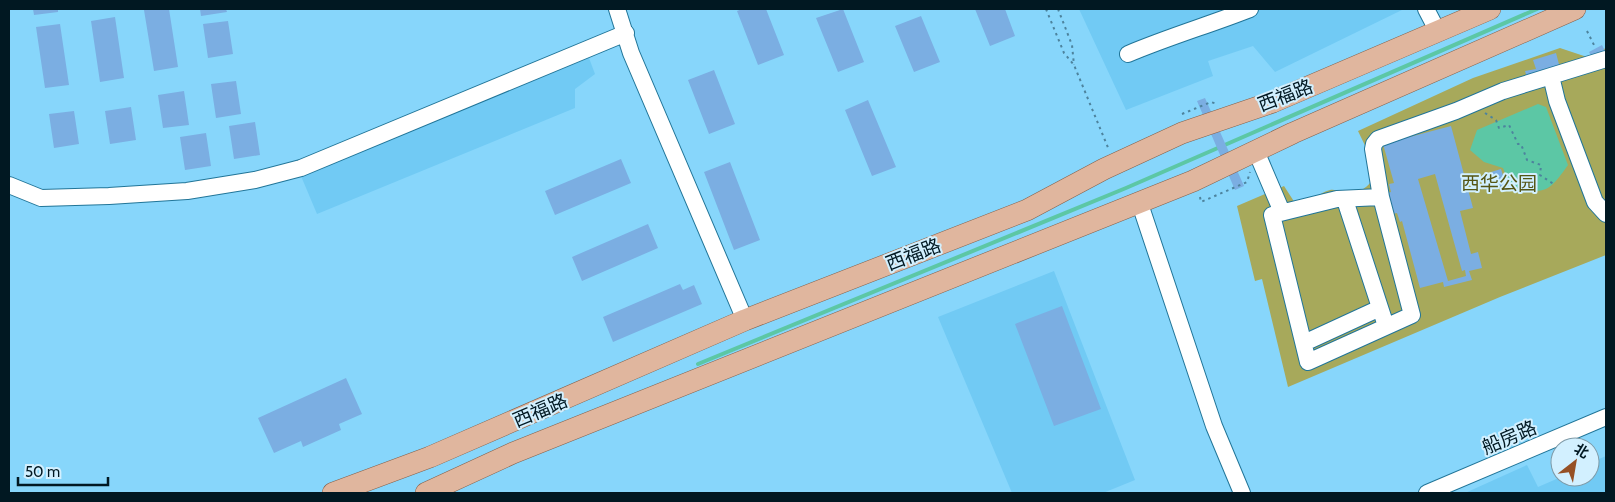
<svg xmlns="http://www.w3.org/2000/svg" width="1615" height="502" viewBox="0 0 1615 502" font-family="Cabin,'Noto Sans SC',sans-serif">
<rect width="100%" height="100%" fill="#87d6fb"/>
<path fill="#71caf4" d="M1079 9H1404L1275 72 1253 46 1208 61 1213 76 1126 110Z
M589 58 595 74 575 89V108L317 214 301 176Z
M1054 271 1135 480 1103 493H1012L938 317Z
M1606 456V493H1465L1527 465 1538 487 1561 477H1590V463Z"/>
<path fill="#a7a95b" d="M1560 48 1587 57 1606 48V255L1500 297 1288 387 1262 279 1255 281 1237 206 1284 186 1295 203C1313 206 1315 194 1330 190 1338 189 1346 194 1354 192 1389 184 1367 151 1358 131L1473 78Z"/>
<path fill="#5cc7a5" d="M1538 104 1546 107 1568 165C1547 195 1544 194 1510 186L1503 168 1484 162 1470 150 1477 130Z"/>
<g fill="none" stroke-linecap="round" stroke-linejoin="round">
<path stroke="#5cc7a5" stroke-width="4" d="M698 364 1126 188 1537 9"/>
</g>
<path fill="#7baee2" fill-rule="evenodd" d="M33 9H58V12L34 15Z
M169 9 178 67 154 71 144 10Z
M200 9H226L227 12 201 16Z
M742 9H766L784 55 758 65 737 11Z
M843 9 864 62 838 72 816 18Z
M975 9H1005L1015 36 990 46Z
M921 16 940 62 914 72 895 26Z
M115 17 124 78 100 82 91 21Z
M228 21 233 54 208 58 203 24Z
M60 24 69 85 45 88 36 27Z
M1602 45 1606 53 1593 59 1589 52Z
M1556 53 1560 68 1528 81 1525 71 1536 69 1533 60Z
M714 70 735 124 709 134 688 80Z
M236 81 241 114 216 118 211 84Z
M184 91 189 125 163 128 158 95Z
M1205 98 1244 186 1235 190 1197 101Z
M868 100 896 167 872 176 845 110Z
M131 107 136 140 110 144 105 111Z
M74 111 79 144 54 148 49 114Z
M255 122 260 155 234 159 229 126Z
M1451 126 1473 208 1460 211 1471 254 1478 252 1482 268 1469 271 1472 280 1444 287 1443 282 1420 288 1402 221 1400 222 1397 213 1392 214 1387 193 1391 192 1389 184 1394 183 1383 144ZM1435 174 1462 271 1465 270 1466 276 1448 281 1418 179Z
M206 133 211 166 185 170 180 137Z
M621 159 631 183 555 215 545 191Z
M730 162 760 240 734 250 704 172Z
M1501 169 1506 185 1496 188 1491 172Z
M648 224 658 248 582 281 572 257Z
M680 284 683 290 694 285 702 304 613 342 603 317Z
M1062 306 1101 409 1054 426 1015 324Z
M346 378 362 414 339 424 341 430 303 447 301 441 274 453 258 418Z"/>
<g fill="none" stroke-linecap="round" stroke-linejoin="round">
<defs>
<path id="minor" d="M617 9 631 53 745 320
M1426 9 1438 32
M1128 54C1168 37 1209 25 1250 9
M1606 59 1551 76 1557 101 1595 202 1606 214
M1256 151 1282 212
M9 185 41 198 109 196 187 191 255 180 301 168 626 33
M1381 197 1412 315 1308 362 1272 215 1337 199 1381 197 1373 149 1374 144 1378 139 1456 111 1503 91 1551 76
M1345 200 1386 326
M1139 201 1214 426 1242 493
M1304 343 1380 308
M1427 493 1606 417"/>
<path id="major" d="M333 493 430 457 745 320 1027 210 1104 169 1182 133 1273 102 1490 9
M426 493 513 453 1193 181 1293 133 1575 9"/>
</defs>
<use href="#minor" stroke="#217598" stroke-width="18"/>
<use href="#major" stroke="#845f49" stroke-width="22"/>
<path stroke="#4d839d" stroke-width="2" stroke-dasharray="2.5 4" stroke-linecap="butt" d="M1046 9 1064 53 1074 65 1109 150
M1058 9 1072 45 1074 65
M1587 31 1595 47
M1485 113 1496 120 1499 128 1509 125 1518 144H1521L1527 160 1541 165 1540 175 1555 185
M1182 114 1211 102 1217 104
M1200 197 1201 202 1247 182 1250 172"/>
<use href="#minor" stroke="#fff" stroke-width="16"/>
<use href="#major" stroke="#e0b69e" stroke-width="21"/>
</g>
<g text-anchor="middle" stroke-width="4" stroke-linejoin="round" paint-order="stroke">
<g font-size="19" fill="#011822" stroke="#d2f0ff">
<text transform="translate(1285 95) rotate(-21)" y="7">西福路</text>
<text transform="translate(913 254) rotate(-21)" y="7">西福路</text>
<text transform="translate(540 410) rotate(-23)" y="7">西福路</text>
<text transform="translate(1509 437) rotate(-23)" y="7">船房路</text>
</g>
<g font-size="19" fill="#555615" stroke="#d2f0ff">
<text x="1499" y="190">西华公园</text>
</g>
</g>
<rect width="1615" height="502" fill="none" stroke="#011822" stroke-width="20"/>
<g transform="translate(1575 462) rotate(31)"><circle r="24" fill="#d2f0ff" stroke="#7e9aa7"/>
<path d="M0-4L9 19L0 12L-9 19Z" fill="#965126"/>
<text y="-8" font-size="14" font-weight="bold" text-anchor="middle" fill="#011822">北</text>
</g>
<path d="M18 477v8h90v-8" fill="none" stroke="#011822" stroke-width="2.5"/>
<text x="25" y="477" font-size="15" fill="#011822" stroke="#d2f0ff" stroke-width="4" paint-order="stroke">50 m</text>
</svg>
